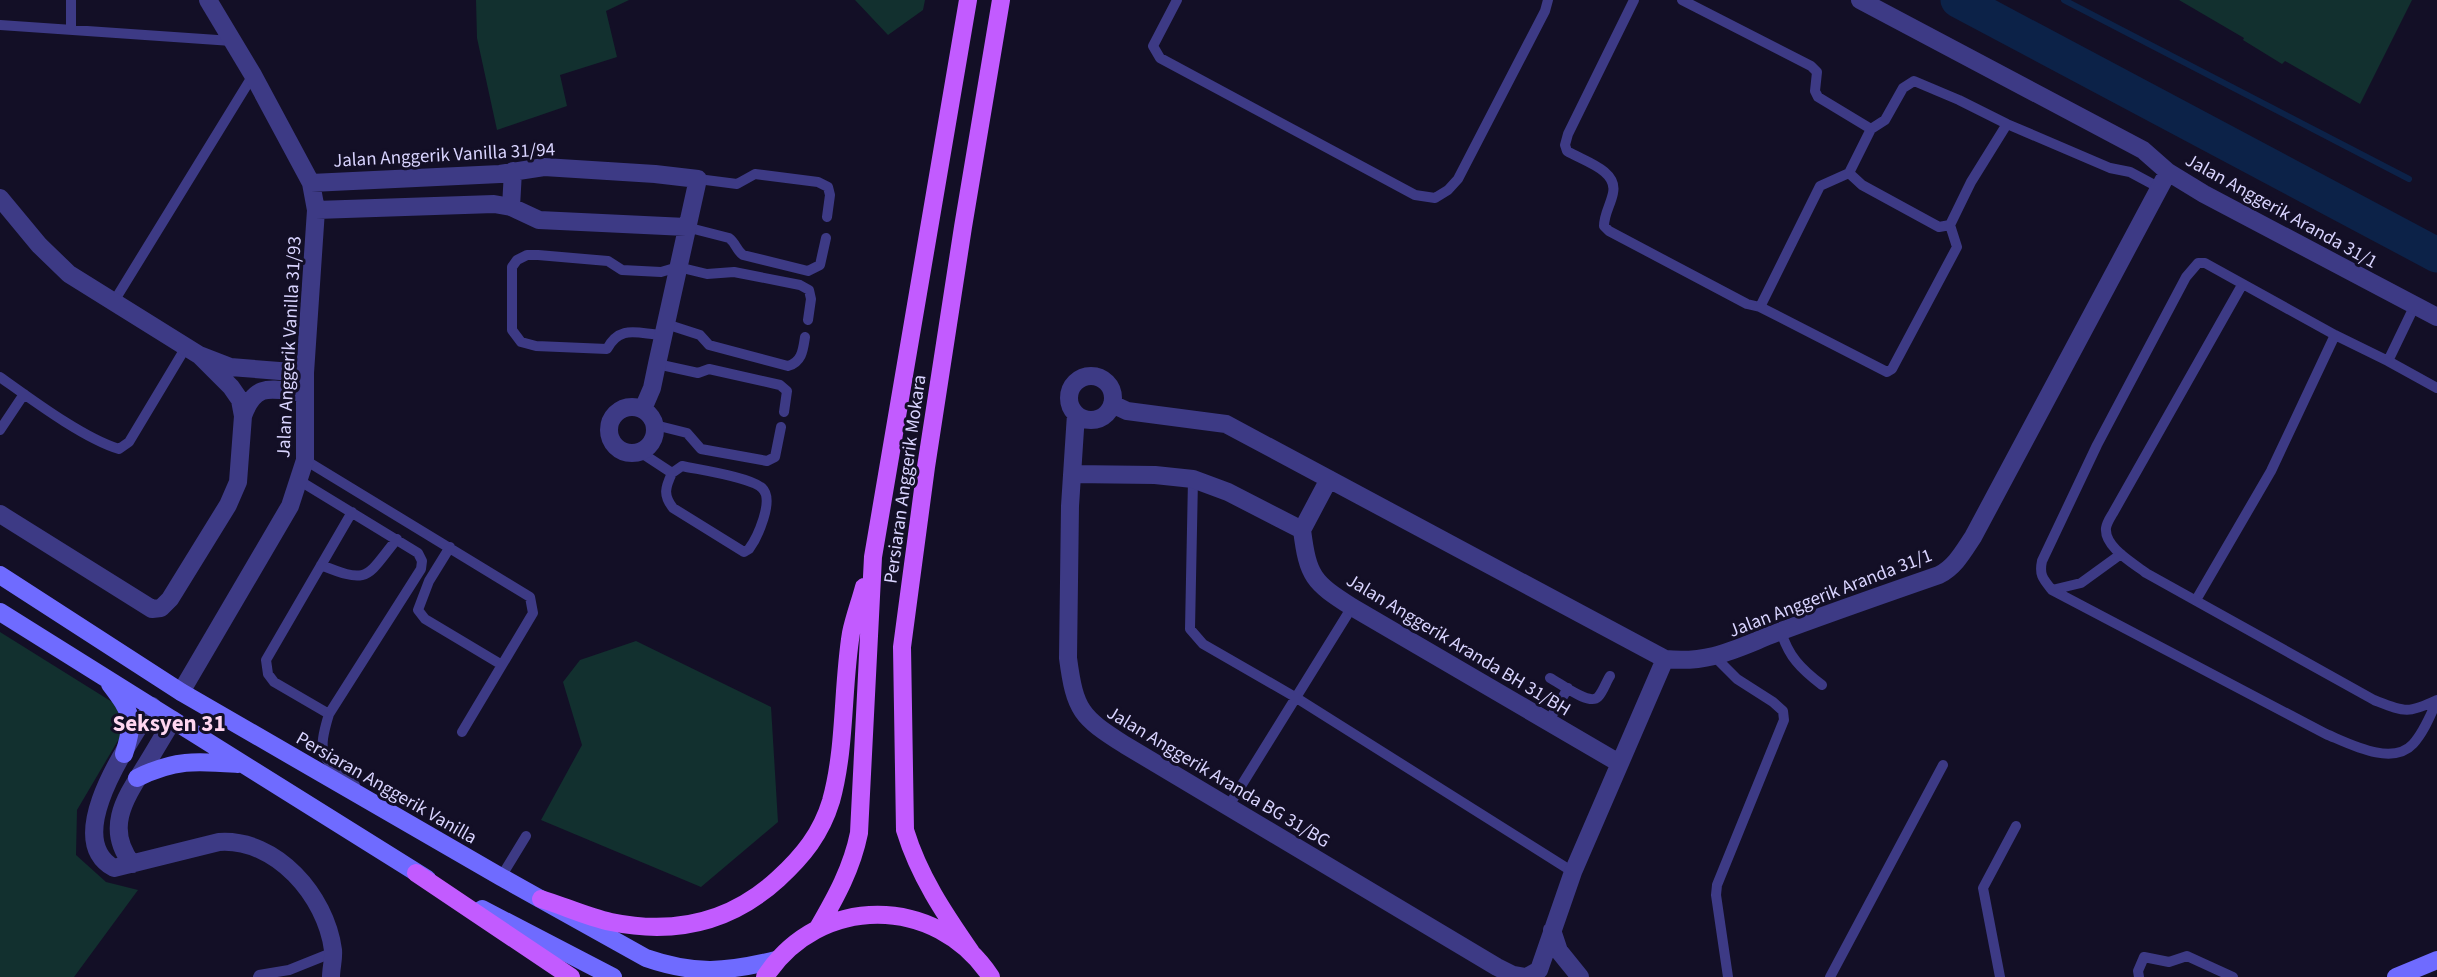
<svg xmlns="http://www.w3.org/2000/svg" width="2437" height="977" viewBox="0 0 2437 977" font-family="'Source Sans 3',sans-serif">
<rect width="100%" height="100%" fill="#130f26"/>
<path fill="#12302f" d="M476 0H629L606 11 617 57 560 75 567 106 497 130 477 38Z
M855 0H925L923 10 888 35Z
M2179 0H2412L2360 104 2285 61 2282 64 2243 40 2244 38Z
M0 632 133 715 77 810 76 855 106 882 138 890 74 977H0Z
M636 641 771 707 778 822 701 887 541 820 582 745 563 682 580 660Z"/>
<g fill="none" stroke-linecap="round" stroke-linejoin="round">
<path stroke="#0c2248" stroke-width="6" d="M2064 0 2409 179"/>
<path stroke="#0c2248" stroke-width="35" d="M1958 0 2437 255"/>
<path stroke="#3d3a85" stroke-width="10" d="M1177 0 1153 46 1160 58 1415 195 1435 198 1448 190 1458 179 1545 11 1548 0
M1634 0 1568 134 1565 145 1567 151C1583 161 1618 170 1613 193 1611 204 1604 214 1604 226L1609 231 1747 304 1760 307
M1682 0 1811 66 1817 72 1815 91 1818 97 1871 129
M0 25 232 41
M71 30V0
M1849 173 1862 185 1939 227 1950 225 1971 182 2007 124
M698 179 737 184 755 174 818 182 828 187 830 195 827 217
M1950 225 1957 247 1892 369 1887 372 1760 307 1820 186 1849 173 1871 129 1885 120 1903 88 1914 81 1959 100 2007 124 2110 168 2130 172 2158 187
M686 227 729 238C736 243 736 250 743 255L808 271 820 265 826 238
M2242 285 2113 513C2110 518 2107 522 2106 528 2104 547 2133 563 2146 573L2374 700C2405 712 2407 714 2437 700
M113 303 253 75
M666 324 700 335 709 345 788 366C802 362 803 350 805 337
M663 335C638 334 620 324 607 349L536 346 521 342 512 330V267L517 260 527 255H538L608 261 622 270 661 272 678 267 707 274 734 272 800 285 809 290 811 299 808 320
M2388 361 2415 305
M657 364 698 373 709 369 780 385 787 391 784 412
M0 377C31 399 83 438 119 449L129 442 186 347
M2437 388 2388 361 2335 335 2205 263H2198L2186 277 2097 445 2042 561C2039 575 2043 579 2052 590L2326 734C2348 743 2392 767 2413 744 2424 732 2430 716 2437 701
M655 425 687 433 701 449 767 461 775 457 781 427
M0 430 24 394
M640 452 672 473C665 488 663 495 673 508L744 552 749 549C757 538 775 500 762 488 750 477 700 470 682 466L672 473
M305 460 530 597 533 613 462 732
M1193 479 1190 629 1203 644 1295 697 1573 872
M300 481 418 553 422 561 421 569 329 714C316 757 322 758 355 785
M450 547 429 581 418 610 425 619 502 665
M321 565C370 585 366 577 397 539
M2052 590 2081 583 2121 554
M2196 600 2271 471 2335 335
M1781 631C1788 656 1801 669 1822 685
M1715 657 1737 679 1773 702 1783 711 1784 720 1717 885 1716 895 1728 977
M1550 678C1560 683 1589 706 1598 697 1603 692 1606 682 1610 676
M329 714 274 682 268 674 266 660 352 512
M1548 722 1568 688
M1228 807 1352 607
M501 877 526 836
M258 977 259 975 289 970 334 952
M1830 977 1943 765
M2000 977 1983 888 2016 826
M2139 977 2138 971 2144 957 2169 962 2187 956 2233 977"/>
<path stroke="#3d3a85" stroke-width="18" d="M1860 0 2143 150 2168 172
M311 183 500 174 544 167 655 174 698 179 657 364 652 388 643 409
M0 198 39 245 69 274 199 355 230 367 305 373
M511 207 513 171
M316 210 494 204 511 207 539 220 686 227
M1069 398a22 22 0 1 1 44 0a22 22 0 1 1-44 0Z
M1112 404 1127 411 1226 424 1665 659C1714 664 1740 646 1784 630 1836 611 1887 593 1939 575 1955 567 1963 552 1973 537L2168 172 2204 194 2437 317
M609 430a23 23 0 1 1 46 0a23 23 0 1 1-46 0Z
M1076 414 1070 506 1068 658C1075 711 1081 717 1125 745L1497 967 1513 975 1525 977
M243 416C256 380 273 390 305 393
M1072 474 1155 475 1193 479 1228 492 1302 530C1308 577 1313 582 1352 607L1619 763
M0 514 152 609 161 608 170 599 228 505 238 482 243 416 240 400 231 387 199 355
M1302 530 1329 479
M181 692 290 506 305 460V373L316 210 311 183 253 75 208 0
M152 706C131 741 60 838 114 868L219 842C276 838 326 896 333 950 334 958 331 968 331 977
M132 864C105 829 124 800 144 768 154 752 163 736 173 720
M1552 930 1559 951 1580 977
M1527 977 1539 970 1573 872 1665 659"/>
<path stroke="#6f6bff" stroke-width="18" d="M0 575 181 692 501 877 646 958C695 975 726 972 776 960
M0 612 427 879
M110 684C132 713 135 719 124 754
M137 778C175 759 197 761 238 764
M482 909 613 977
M2396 977 2437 960"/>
<path stroke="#c25bff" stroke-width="18" d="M416 873 571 977
M541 899C564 906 587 917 611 922 674 935 731 922 778 879 803 856 821 834 831 801 846 747 842 688 851 633 854 618 860 602 864 587
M818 928C836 897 852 868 859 833L873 557 968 0
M971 952C944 913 919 876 905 830L902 647 926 467 963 227 1001 0
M765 977C819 894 936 894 991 977"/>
</g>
<g text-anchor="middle" stroke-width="6" stroke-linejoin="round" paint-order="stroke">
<g font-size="19" fill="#d9d4ff" stroke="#130f26">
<text transform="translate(444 154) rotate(-3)" y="7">Jalan Anggerik Vanilla 31/94</text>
<text transform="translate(2282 210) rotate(29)" y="7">Jalan Anggerik Aranda 31/1</text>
<text transform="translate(288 347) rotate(-87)" y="7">Jalan Anggerik Vanilla 31/93</text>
<text transform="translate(904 479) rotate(-82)" y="7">Persiaran Anggerik Mokara</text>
<text transform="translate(1830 592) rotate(-21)" y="7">Jalan Anggerik Aranda 31/1</text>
<text transform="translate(1459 644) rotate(31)" y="7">Jalan Anggerik Aranda BH 31/BH</text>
<text transform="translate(1219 776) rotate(31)" y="7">Jalan Anggerik Aranda BG 31/BG</text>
<text transform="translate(387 787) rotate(30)" y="7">Persiaran Anggerik Vanilla</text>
</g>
<g font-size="23" font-weight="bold" fill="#ffd6f0" stroke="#130f26">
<text x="169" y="731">Seksyen 31</text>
</g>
</g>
</svg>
